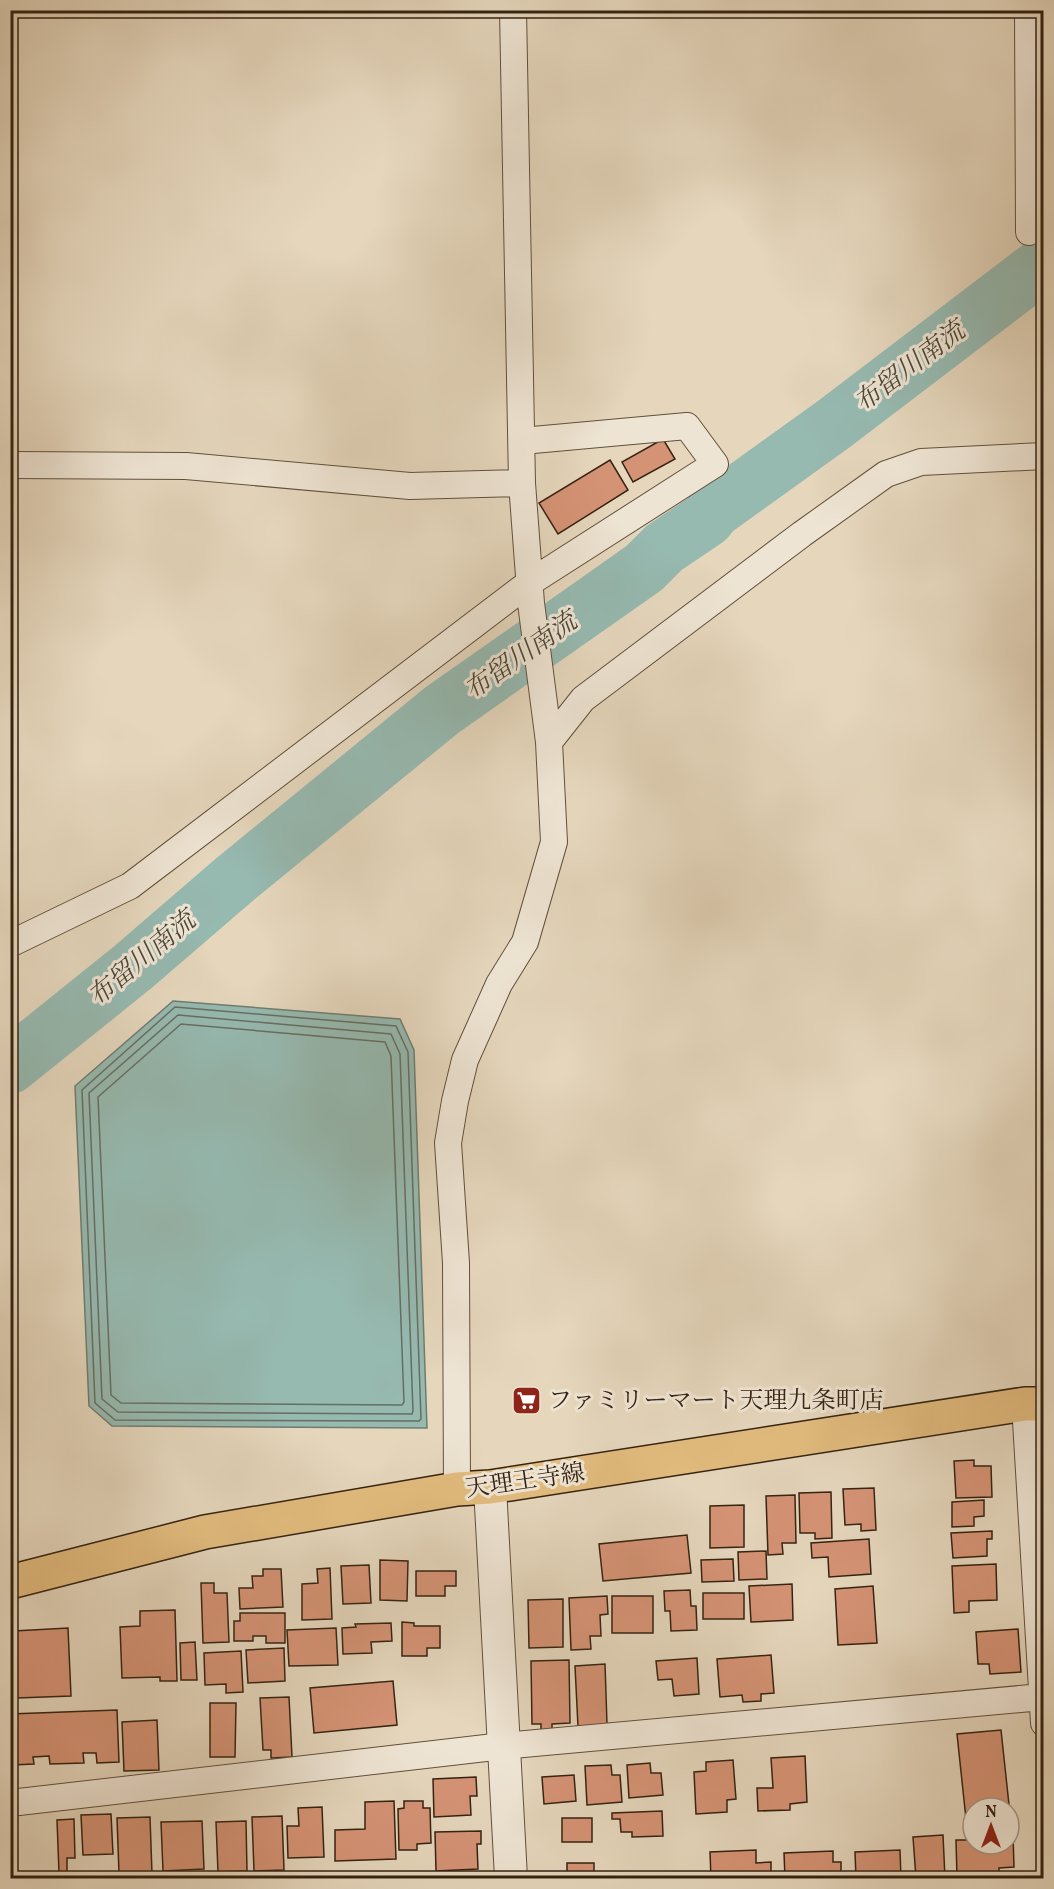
<svg xmlns="http://www.w3.org/2000/svg" width="1054" height="1889" viewBox="0 0 1054 1889" font-family="Vollkorn,'Noto Serif JP',serif">
<rect width="100%" height="100%" fill="#e5d6bc"/>
<filter id="stains"><feTurbulence type="fractalNoise" baseFrequency=".00333" numOctaves="4"/><feColorMatrix values="0 0 0 0 .2 0 0 0 0 .09 0 0 0 0 .02 0 0 0 .5 -.17"/></filter>
<radialGradient id="worn" r=".72"><stop offset=".6" stop-color="#630" stop-opacity="0"/><stop offset="1" stop-color="#630" stop-opacity=".3"/></radialGradient>
<path fill="#96b9b0" stroke="#6f7d71" stroke-width="1.5" d="M173 1001 400 1019 414 1050 427 1428 112 1426 89 1406 75 1086Z"/>
<g fill="none" stroke-linecap="round" stroke-linejoin="round">
<path stroke="#666e61" stroke-width="1.5" d="M175 1007 396 1026 408 1052 421 1419 419 1421 115 1420 95 1403 82 1090Z
M178 1015 391 1034 400 1054 413 1411 412 1414 118 1412 102 1399 89 1093Z
M181 1024 385 1042 391 1056 404 1402 402 1405 121 1403 111 1395 98 1097Z"/>
<path stroke="#96b9b0" stroke-width="56" d="M10 1066 133 967 234 880 442 710 644 568 664 548 707 519 713 511 834 424 1044 264"/>
</g>
<path fill="#d59375" stroke="#352312" stroke-width="1.5" d="M663 439 675 459 633 482 622 462Z
M610 460 628 490 558 534 539 503Z
M974 1460V1466H991L992 1497 956 1498 954 1461Z
M874 1488 876 1530 861 1531V1524L845 1525 843 1489Z
M831 1492 832 1538 815 1539V1533H800L799 1493Z
M795 1495 796 1543H782L783 1554 768 1555 766 1496Z
M984 1500V1516L974 1517V1526L952 1527V1502Z
M744 1505V1547L710 1548V1506Z
M992 1531V1539H987V1556L953 1558 951 1533Z
M687 1535 691 1573 603 1581 599 1544Z
M869 1539 871 1574 829 1577 828 1557 812 1558 811 1543Z
M766 1551 767 1579 739 1580 738 1552Z
M733 1559 734 1581 702 1582 701 1560Z
M380 1560 408 1561 407 1601 380 1600Z
M996 1564 997 1600 969 1601V1612L954 1613 952 1566Z
M369 1565 371 1603 343 1604 341 1566Z
M330 1568 332 1619 302 1620V1584L318 1583 317 1569Z
M263 1569H281L283 1607 240 1609 239 1588H253L252 1576H263Z
M416 1571H456V1586H445V1596H416Z
M201 1583H214V1593H227L229 1642 203 1643Z
M792 1584 793 1620 751 1622 749 1586Z
M873 1586 877 1643 838 1645 835 1589Z
M690 1590 691 1606H696L697 1630 671 1631 670 1611H665L664 1591Z
M703 1593H744V1619H703Z
M607 1596 608 1614 600 1615 601 1636H590L591 1649 571 1650 569 1598Z
M612 1596H653V1633H612Z
M563 1599V1647L529 1648 528 1600Z
M175 1610 177 1681H160V1677L122 1678 120 1627 140 1626V1611Z
M240 1613H285V1643H266V1636H253V1641H234V1621H240Z
M402 1622 414 1623V1626H440V1648H427V1656H402Z
M391 1623 392 1641 371 1642 372 1653 343 1654 342 1628 356 1627 355 1624Z
M68 1628 71 1696 17 1698 14 1631Z
M336 1628 338 1665 289 1666 287 1630Z
M1018 1629 1021 1672 990 1674 989 1664H978L976 1632Z
M195 1642 197 1680H181L180 1643Z
M284 1648 285 1681 248 1683 246 1650Z
M241 1651 243 1692 226 1693V1684L205 1685 204 1653Z
M771 1655 774 1693 761 1694V1701L743 1702 742 1695 720 1697 717 1659Z
M697 1658 699 1694 674 1696 672 1679 658 1680 656 1661Z
M569 1660 570 1723 552 1724V1730H541V1724H532L531 1661Z
M605 1664 607 1724 578 1727 575 1666Z
M393 1681 397 1725 314 1733 310 1688Z
M289 1697 292 1757 271 1758V1750H263L260 1698Z
M210 1703H236L235 1757H210Z
M117 1710 119 1762 97 1763 96 1753H83L84 1763 50 1764 49 1756 33 1757 34 1764 12 1765 10 1714Z
M157 1720 159 1770 124 1771 122 1722Z
M1001 1730 1010 1814 1009 1808H973V1818L966 1819 957 1734Z
M805 1756 807 1802 790 1804V1810L758 1811 757 1788H773L771 1758Z
M733 1760 736 1799 727 1800V1812L696 1814 694 1772 706 1771V1762Z
M650 1763 651 1773H661L663 1795 629 1798 627 1765Z
M611 1765 612 1775H620L622 1802 587 1805 585 1766Z
M574 1775 576 1801 544 1804 542 1777Z
M476 1777 477 1796H470L471 1815 434 1817 433 1779Z
M394 1801 396 1859 335 1861V1830L365 1829V1802Z
M404 1801H423V1808H430L431 1843 417 1844V1850H399L398 1809 404 1808Z
M322 1807 324 1857 288 1858 287 1826H299L298 1808Z
M662 1811 663 1836 632 1837V1832H621L620 1819H612V1813Z
M111 1814 113 1854 83 1855 81 1815Z
M282 1816 284 1870 254 1871 252 1817Z
M150 1817 152 1874 119 1873 117 1818Z
M562 1818H592V1842H562Z
M74 1819 75 1858H67V1873H59L57 1820Z
M202 1821 204 1869 163 1871 161 1822Z
M246 1821 247 1871 218 1872 216 1822Z
M481 1831V1844H477L478 1869 436 1871 435 1832Z
M943 1835 945 1878H916L913 1837Z
M1009 1835H1013L1014 1867 999 1868V1876L957 1877 956 1840H973V1844H1009Z
M756 1850V1863L771 1862V1878H711L710 1852Z
M900 1850 901 1878H856L855 1852Z
M833 1851V1862H841V1878H785L784 1853Z
M567 1863H594V1878H567Z"/>
<g fill="none" stroke-linecap="round" stroke-linejoin="round">
<defs>
<path id="minor" d="M1028 10 1029 232
M10 465 186 466 410 486 522 483
M549 742 583 699 802 534 886 474 921 462 1044 456
M10 944 130 886 529 583 715 464 687 426 522 441
M1025 1404 1044 1723
M457 1489 456 1263 448 1143 455 1101 465 1060 499 984 525 942 554 842 549 742 531 603 522 483 513 10
M10 1803 503 1746 1042 1697"/>
<path id="tertiary" d="M490 1487 511 1878"/>
<path id="primary" d="M10 1582 205 1532 457 1489 490 1487 1025 1404H1044"/>
</defs>
<use href="#minor" stroke="#61503c" stroke-width="28"/>
<use href="#tertiary" stroke="#61503c" stroke-width="34"/>
<use href="#primary" stroke="#352312" stroke-width="36"/>
<use href="#minor" stroke="#eee4d3" stroke-width="26"/>
<use href="#tertiary" stroke="#eee4d3" stroke-width="32"/>
<use href="#primary" stroke="#e2bb7e" stroke-width="33"/>
</g>
<defs>
<symbol id="supermarket-square" viewBox="-11 -11 22 22"><rect x="-9" y="-9" width="18" height="18" rx="4" fill="#8f2418" stroke="#eee4d3"/><path d="M-6-5.5h2.5l.6 2H6L4.5 2H-2.5L-4.4-4H-6ZM-1.5 3.2a1.3 1.3 0 1 0 .1 0ZM3 3.2a1.3 1.3 0 1 0 .1 0Z" fill="#fff"/></symbol>
</defs>
<g fill-rule="evenodd">
<use href="#supermarket-square" x="510" y="1384" width="33" height="33"/>
</g>
<g text-anchor="middle" stroke-width="6" stroke-linejoin="round" paint-order="stroke">
<g font-size="24" fill="#352312" stroke="#eee4d3" text-anchor="start">
<text x="548" y="1408">ファミリーマート天理九条町店</text>
</g>
<g font-size="24" fill="#352312" stroke="#eee4d3">
<text transform="translate(525 1480) rotate(-8)" y="8">天理王寺線</text>
</g>
<g font-size="26" font-style="italic" fill="#4d483a" stroke="#eee4d3">
<text transform="translate(909 366) rotate(-37)" y="9">布留川南流</text>
<text transform="translate(520 655) rotate(-35)" y="9">布留川南流</text>
<text transform="translate(141 958) rotate(-40)" y="9">布留川南流</text>
</g>
</g>
<rect width="1054" height="1889" fill="none" stroke="#e5d6bc" stroke-width="36"/>
<rect x="12" y="12" width="1030" height="1865" fill="none" stroke="#352312" stroke-width="3"/>
<rect x="18" y="18" width="1018" height="1853" fill="none" stroke="#352312" stroke-width="1.5"/>
<g transform="translate(991 1826)"><circle r="28" fill="#eee4d3" stroke="#a49786" stroke-width="1.5"/>
<path d="M0-4.5L10 22L0 15L-10 22Z" fill="#8f2418"/>
<text y="-9" font-size="16" font-weight="bold" text-anchor="middle" fill="#352312">N</text>
</g>
<rect width="100%" height="100%" filter="url(#stains)"/>
<rect width="100%" height="100%" fill="url(#worn)"/>
</svg>
